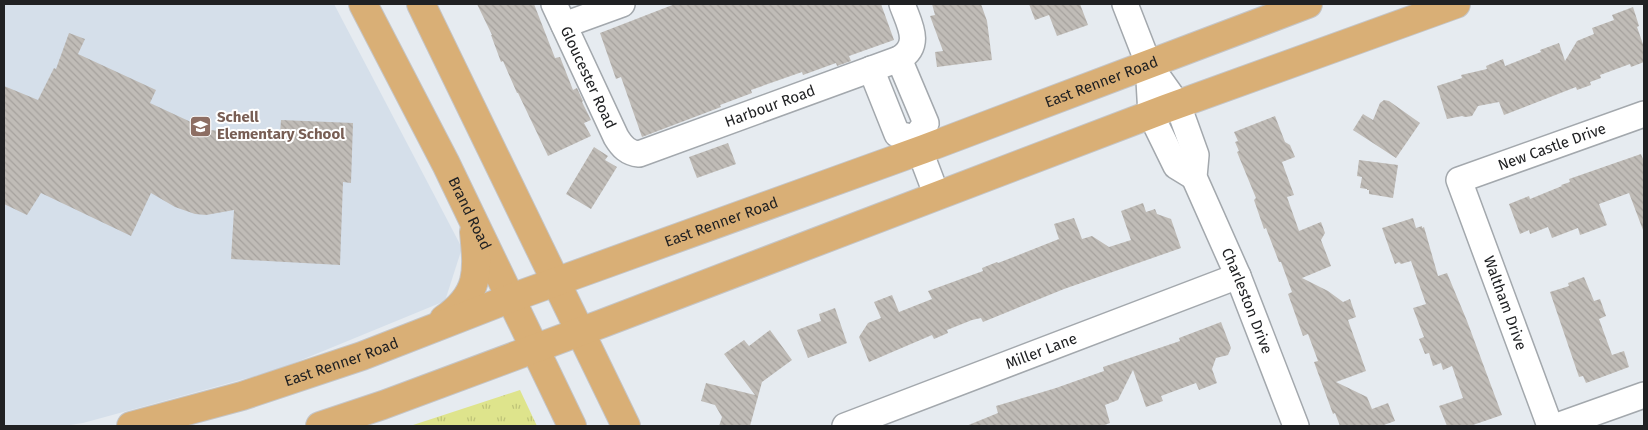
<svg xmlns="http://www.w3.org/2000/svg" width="1648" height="430" viewBox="0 0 1648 430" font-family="'Fira Sans',sans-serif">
<defs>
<pattern id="park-tufts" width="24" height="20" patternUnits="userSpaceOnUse" patternTransform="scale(1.25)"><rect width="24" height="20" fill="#dee48c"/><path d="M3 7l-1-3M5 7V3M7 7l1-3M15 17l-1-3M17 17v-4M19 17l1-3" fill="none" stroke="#bec378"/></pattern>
<pattern id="building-back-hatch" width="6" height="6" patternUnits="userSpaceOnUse" patternTransform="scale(1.25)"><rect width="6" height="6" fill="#c0bcb7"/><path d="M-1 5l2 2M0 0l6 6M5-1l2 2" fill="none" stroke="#a5a19d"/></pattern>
</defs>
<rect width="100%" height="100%" fill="#e6ebf0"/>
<path fill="#d5dfea" d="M4 4H334L462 248 445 301 277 370 83 423 63 426H4Z"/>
<path fill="url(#park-tufts)" d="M520 390 537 426H410Z"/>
<path fill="url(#building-back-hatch)" d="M477 4H534L555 58 560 57 573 90 577 88 583 101 582 102 591 120 584 123 591 136 548 156 518 93H517L503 61 501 62 491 35H492Z
M675 4H881L894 40 849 56 851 61 837 66 836 63 803 75 802 72 751 90 752 93 720 105 721 107 642 137 621 77 616 79 600 33Z
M932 4H981L987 21 992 60 937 67 935 52 943 51 930 16 935 15Z
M1029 4H1080L1088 25 1057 36 1049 15 1035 20Z
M1633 7 1639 26 1637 27 1644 47V62L1631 67 1630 64 1600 75 1601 78 1590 82 1591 85 1577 90 1576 87 1504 115 1499 102 1478 106 1472 116 1465 117 1462 116 1447 119 1437 86 1462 78 1461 75 1487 69 1486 66 1503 59 1505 66 1541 52 1540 50 1559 43 1565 61 1577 41 1594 34 1592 28 1614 20 1612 15Z
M69 33 85 39 78 54 156 90 150 103 208 130 280 134 281 120 353 123 351 183 343 182 340 265 231 259 234 210 206 215 195 214 175 207 151 193 131 236 41 193 27 215 4 204V86L38 100 54 68 56 69Z
M1384 100 1389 101 1420 123 1396 158 1353 130 1363 114 1373 120 1380 103Z
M1275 116 1285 142 1290 145 1295 157 1282 162 1294 195 1287 197 1299 231 1321 222 1325 233 1321 240 1331 266 1302 278 1328 291 1343 302 1350 299 1356 317 1348 320 1366 371 1336 382 1367 397 1372 409 1388 403 1395 421 1381 426H1340L1335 413 1333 414 1314 362 1318 361 1308 334 1303 336 1288 294 1292 292 1281 262H1279L1266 228 1264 229 1254 200 1256 198 1237 152 1239 151 1235 142 1238 141 1234 132Z
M728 143 736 164 697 178 689 157Z
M594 147 608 156 605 160 617 167 591 209 566 194Z
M1641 154 1644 162V230H1643L1629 193 1599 204 1607 225 1580 235 1578 228 1552 238 1548 227 1530 234 1529 230 1520 234 1509 204 1529 196 1530 199 1562 186 1561 185 1570 182 1569 179Z
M1359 160 1398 165 1393 198 1369 194V190H1367V189L1360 188 1362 177 1357 176Z
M1143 203 1146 212 1155 209 1157 214 1171 219 1181 248 1064 289 983 322 981 318 972 320 947 330 948 333 934 339 932 335 869 362 859 337 868 323 881 318 874 302 892 295 899 312 932 299 928 291 983 271 982 268 997 262 998 263 1059 239 1054 224 1074 218 1082 239 1092 236 1109 247 1131 240 1121 211Z
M1413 218 1416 228 1422 226V228L1424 227 1438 276 1447 273 1467 321 1502 415 1470 426H1447L1439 406 1463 398 1452 366 1443 370 1441 363 1433 366 1429 353 1425 354 1419 339 1424 337 1413 308 1426 304 1411 261 1401 264 1399 262 1395 264 1382 228Z
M1584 277 1594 301 1600 299 1606 316 1599 319 1612 355 1624 351 1629 367 1586 383 1583 376 1579 377 1550 292 1569 286 1568 283Z
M835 308 847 343 808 358 797 330 821 321 819 314Z
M1221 322 1231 348 1228 355 1216 358 1212 369 1217 383 1199 390 1196 383 1161 396 1163 401 1146 407 1133 370 1118 400 1105 405 1110 423 1102 426H966L998 413 996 406 1056 388 1104 371 1103 367 1180 341 1179 338Z
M770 330 792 360 762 382 750 426H719L722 417 715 405 701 401 706 383 755 395 724 354 744 340 749 346Z"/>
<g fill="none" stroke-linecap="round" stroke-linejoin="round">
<defs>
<g id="minor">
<path id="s1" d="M554 4 616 137C622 147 628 153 639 154L899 59C923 45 909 24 902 4"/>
<path id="s2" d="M1125 4 1148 63 1178 105 1196 155 1194 177 1238 276 1296 426"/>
<path d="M564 25 622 4"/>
<path d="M899 59 926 123 915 138"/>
<path d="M1148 63 1151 115 1176 166 1194 177"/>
<path d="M871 69 897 134 915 138"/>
<path d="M915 138 937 196"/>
<path id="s3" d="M845 426 1238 276"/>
<path id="s4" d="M1550 426 1459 180 1644 114"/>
<path d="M1557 426 1644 395"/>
</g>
<g id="major">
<path id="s5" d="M363 4 446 164 572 426"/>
<path d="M421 4 626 426"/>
<path d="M444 319C480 294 478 272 474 232"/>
<path id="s6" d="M131 426 242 396 362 356 511 298 924 149 1308 4"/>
<path d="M320 426 383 405 601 324 1165 109 1456 4"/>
</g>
</defs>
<use href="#minor" stroke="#a3a8ad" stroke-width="28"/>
<use href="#major" stroke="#c5c5c6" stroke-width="30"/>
<use href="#minor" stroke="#fff" stroke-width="25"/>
<use href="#major" stroke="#d9af76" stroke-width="28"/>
</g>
<defs>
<symbol id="school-square" viewBox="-11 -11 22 22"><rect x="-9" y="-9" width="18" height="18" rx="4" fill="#8d6e63" stroke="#fff"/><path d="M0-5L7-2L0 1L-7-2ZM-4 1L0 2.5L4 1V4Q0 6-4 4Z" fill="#fff"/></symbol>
</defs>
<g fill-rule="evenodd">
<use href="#school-square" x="188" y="114" width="25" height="25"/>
</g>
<g text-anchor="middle" stroke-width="4" stroke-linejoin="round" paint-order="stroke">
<g font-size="15" fill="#202123" stroke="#fff">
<text dy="5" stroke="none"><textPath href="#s1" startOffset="81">Gloucester Road</textPath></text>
<text dy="5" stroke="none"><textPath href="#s6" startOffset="1030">East Renner Road</textPath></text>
<text dy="5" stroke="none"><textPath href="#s1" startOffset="316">Harbour Road</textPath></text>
<text dy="5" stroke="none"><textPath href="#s4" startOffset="361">New Castle Drive</textPath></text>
<text dy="5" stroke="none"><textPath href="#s5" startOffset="235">Brand Road</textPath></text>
<text dy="5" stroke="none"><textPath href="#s6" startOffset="625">East Renner Road</textPath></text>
<text dy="5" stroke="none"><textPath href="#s2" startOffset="325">Charleston Drive</textPath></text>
<text transform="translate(1505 303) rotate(70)" y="5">Waltham Drive</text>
<text dy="5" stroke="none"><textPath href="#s3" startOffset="210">Miller Lane</textPath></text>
<text dy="5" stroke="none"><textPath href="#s6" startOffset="220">East Renner Road</textPath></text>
</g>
<g font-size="15" font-weight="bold" fill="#785e54" stroke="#fff" text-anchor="start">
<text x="217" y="122">Schell<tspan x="217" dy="17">Elementary School</tspan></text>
</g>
</g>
<rect width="1648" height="430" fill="none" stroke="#202123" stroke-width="10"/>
</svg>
